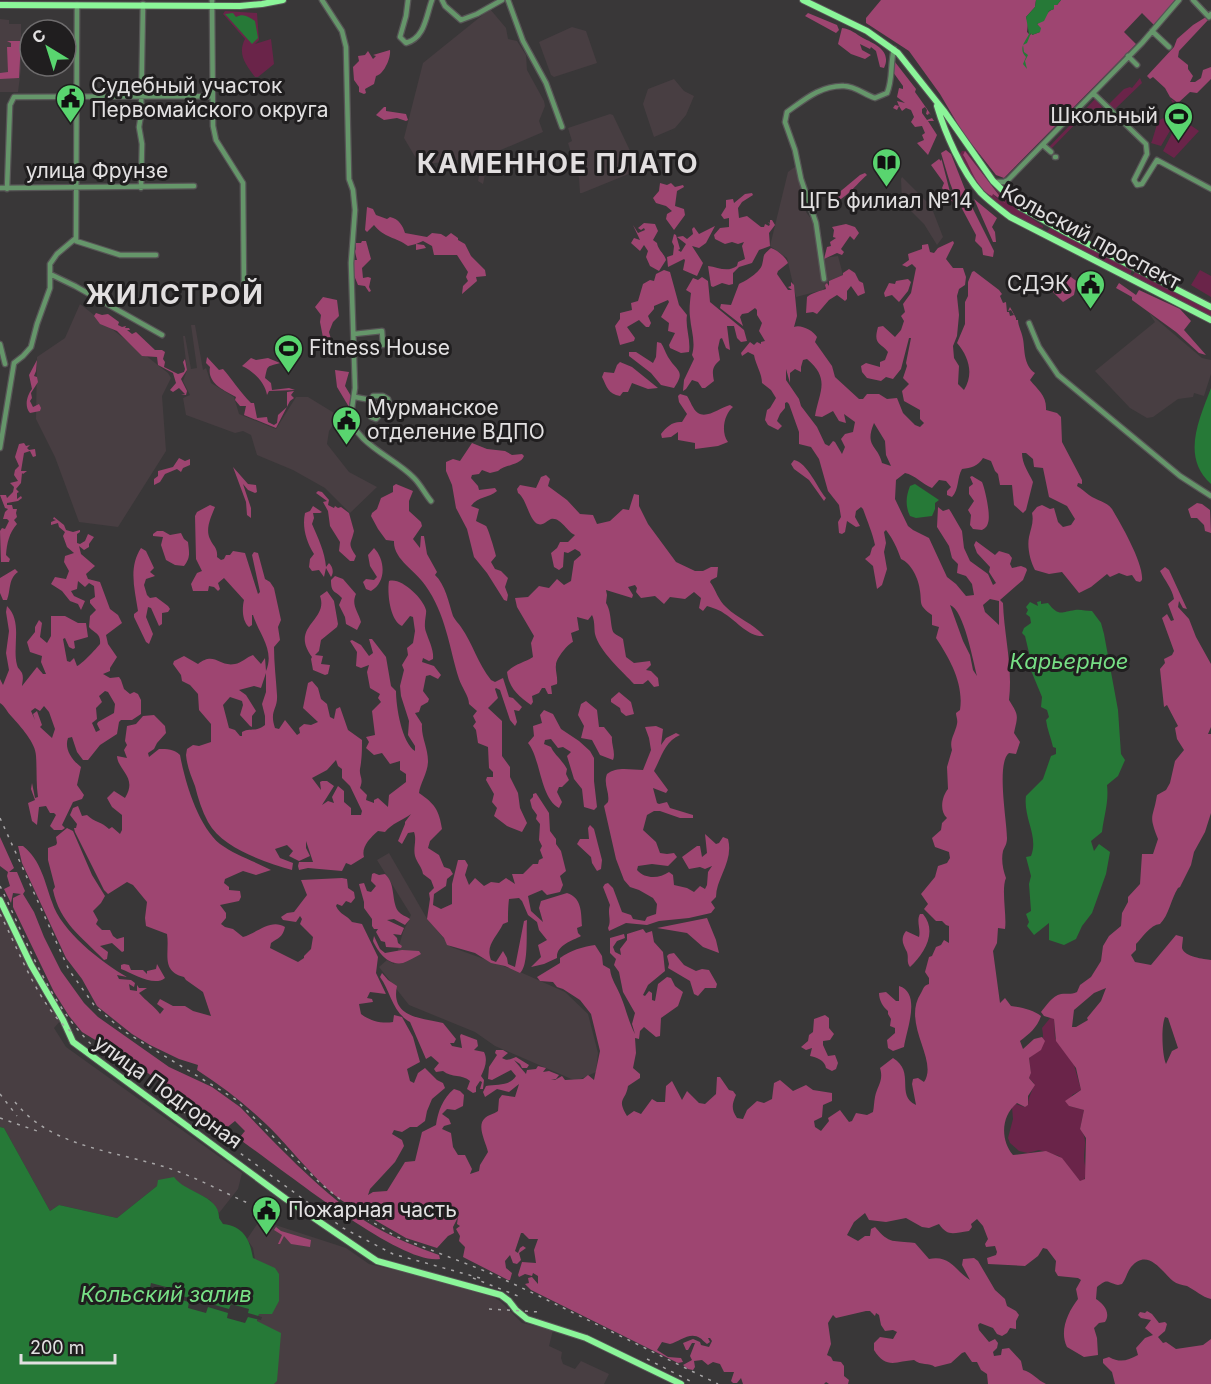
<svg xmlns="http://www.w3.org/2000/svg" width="1211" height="1384" viewBox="0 0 1211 1384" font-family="Inter,sans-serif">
<rect width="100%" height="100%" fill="#393738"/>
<path fill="#483e42" d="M490 9 506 28 508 39 517 41 526 55 527 70 544 101 545 106 539 121 543 132 489 155 483 184 478 181 484 152 465 159 420 165 404 138 423 63Z
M0 19 9 20V24H21V69L18 92H0Z
M572 27 586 31 597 63 554 77 551 75 539 42Z
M674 79 684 91 694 96 686 115 675 128 654 137 643 104 648 89Z
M610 114 613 115 633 157 636 171 582 193H580L579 178 568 143 572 141 568 128Z
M796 166 806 212 820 231 824 258 838 256 843 275 829 281 823 290 796 297 787 258 770 246 788 172Z
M902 177 931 206 943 237 937 245 924 224 902 202 901 179Z
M80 304 168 373 171 378 162 396 166 451 118 527 79 522 55 457 36 419 37 357 65 338Z
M1149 313 1202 358 1211 360V374L1204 396 1194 393 1193 397 1178 399 1153 417 1147 418 1130 408 1095 371 1155 322Z
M191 325H195L203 370 206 368 211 383 234 397 239 414 276 429 296 397H308L339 416 329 431 327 444 349 472 377 487 350 513 325 488 293 470 257 455 251 435 243 431 235 433 186 415 183 398 190 395 183 381 187 370 183 336H185L191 369 197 368Z
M389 853 426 917 451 947 520 972 565 992 588 1014 598 1053 596 1072 576 1081 495 1046 475 1032 409 1005 379 967 387 960 394 964 403 932 411 915 377 860Z
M0 910 47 1004 61 1020 54 1028 66 1047 242 1173 238 1189 219 1213 210 1200 179 1184 157 1186 117 1218 59 1205 50 1211 4 1128 0 1127Z
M260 1220 346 1248 369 1264 438 1280 491 1296 500 1301 522 1323 553 1330 549 1346 562 1352 561 1358 563 1364 575 1369 581 1361 609 1374 604 1384H274L277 1380 263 1325 257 1322 259 1314 264 1313 253 1248 247 1239Z"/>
<path fill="#6a2449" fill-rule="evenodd" d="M225 11 257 13 259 40 255 44 271 39 274 64 258 77H255C246 65 237 54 245 39L223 14Z
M1140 78 1142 83 1115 109 1108 105 1124 89 1130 87 1132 88Z
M1095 99 1102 107 1097 112 1091 108 1051 149 1049 147Z
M1171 100H1173L1180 108 1181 112 1161 146 1151 143 1152 141 1158 121 1172 113 1173 103Z
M1180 118 1199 131 1174 158 1163 151Z
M962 151H966C992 185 1006 202 1043 226V228C1009 219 972 188 960 154ZM965 151 1005 202 1000 201 993 194H988C977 182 972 169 963 155Z
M1050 228 1132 270 1130 275 1046 233Z
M1200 270 1211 276V297L1191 285Z
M1135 272 1211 311V317L1132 277Z
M1051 1017 1054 1018 1055 1038 1074 1065 1081 1090 1072 1095 1069 1106 1084 1110 1080 1129C1088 1139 1084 1146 1084 1157 1084 1167 1089 1171 1083 1181H1080L1059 1156 1039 1150 1028 1153 1019 1151 1010 1143 1008 1138 1013 1119 1012 1107 1016 1104 1024 1107 1028 1105C1028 1096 1033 1092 1034 1083L1029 1078 1031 1073 1029 1058C1042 1048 1045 1044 1042 1028Z"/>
<path fill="#9e4571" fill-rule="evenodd" d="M881 0H1036L1035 7 1026 17 1028 23 1027 32 1030 35 1032 33V35L1040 32V28L1037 24C1044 20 1046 11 1054 9V5H1057L1061 0H1175L1154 25 1142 13 1124 32 1136 44 1004 178 996 175 963 133 940 94 909 51 866 23V18Z
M808 13 837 25 839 30 836 33 805 16Z
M1206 17 1209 19 1179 51 1178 57 1188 65V69L1193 76 1190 82H1195L1201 78 1203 70 1211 67V79L1197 93 1190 92 1178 103 1170 97 1165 88 1153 77 1150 79 1147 76 1174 47 1177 39 1193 25Z
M842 28C851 29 856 34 863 38 875 44 892 51 884 68L880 67 876 51 871 47 870 49 860 44 862 50 871 55 865 59 851 54 838 44Z
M7 41H21L19 78 0 79V73L8 72 7 47H11V43Z
M368 51 373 59 376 56 373 55 390 50C391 58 384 74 376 76L374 84 365 89 366 93 364 94 359 92V87L354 80 353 67 359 61 358 56 365 55Z
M895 62 916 89 915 92C920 99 925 106 931 115L929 113 928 115 926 114 927 110 925 107 922 109V113L927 120 932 118 934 121H928L937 135 928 155 917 143 924 140 922 135 925 133 922 126 915 127 911 122 914 117 911 110 906 108 902 111 899 106 897 110 893 108 895 105 899 106 897 101 905 103 897 97 899 88 903 89V86L893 72V64Z
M384 107H386V111L406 114 408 120 406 121 397 118 384 120 376 115Z
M946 150 951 154 966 192 965 197 957 201 950 183 941 153Z
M965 151 1005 203 993 194 992 196C977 190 971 167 963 155Z
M939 159 941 161V159L942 161 950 192 955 202 954 204 942 188 944 183 931 165Z
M865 173 867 175C856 184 846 200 831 203L830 200 860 175Z
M660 183 667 185 671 183 675 187 683 185 684 187 677 191 675 206 684 209 685 215 674 230 666 219 667 214 672 211 666 206 656 203 653 198 659 191Z
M745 194 752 193 753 195 742 202 738 208 739 218 747 216 761 227H764L765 224 769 226 770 224 768 222 770 223V220H772L775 225 769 233 770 246 759 250 752 263 739 267 733 273V284L729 285 722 283 713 287 711 286 708 266C718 267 727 273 737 266L738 262 745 259 742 246 744 242 738 244 732 242 725 244 715 239 714 235 720 228 729 227V218L724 219 721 215 726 207V200L733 199 734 203Z
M967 197 994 251 993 257 983 255 982 248 975 241 976 235 959 203Z
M974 199 997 218 992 227 995 232 996 242H993Z
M367 207 373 209 376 215 387 219 390 217C399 219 403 226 405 233L427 237 432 233 441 234 446 237 451 233 458 238V240L465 244 471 256 485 270 486 276 476 277 477 281 462 294 463 286 468 281 466 277 468 272 457 255H434L432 246 423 241 416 244 424 245 426 248 416 250V244L408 246C396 237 384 238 374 225L367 232 365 230Z
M644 223 655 224 658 231 653 240 657 243C658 250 664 253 666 260L659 271 650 266 646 257 648 251 644 245 640 251 631 243 634 238 640 240 633 225 638 233 645 230 644 228 641 230 638 228Z
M846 224 855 227 859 233 854 240 850 236 841 249 844 252 842 255 837 253 824 259 827 247 831 246 830 242 836 238 833 237 834 230 832 227Z
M715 226 706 243 699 248 692 246 703 263 697 276 683 270 685 260 684 259 668 267 667 257 673 255 674 246 672 242 674 234 676 235 680 249 678 250 681 252 686 244 677 237 683 236 687 239 693 234 692 229 694 227 699 234Z
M362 241H366L371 259 362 268 363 278 368 277 371 278 369 287 371 291 369 292 365 286 358 285 353 273 354 260H357L355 252H354L356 249V243H361Z
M953 241 954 243 946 259 953 268H963L966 277 965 285 959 289 957 296 959 315 957 336 953 346 954 358 959 366 958 384 964 390C974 374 969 357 957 343L965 324V302L968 296V282L972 272 974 271 999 290 1002 294 1000 296 1003 303 1006 302 1007 312H1009L1010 316 1014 315 1011 310 1008 311 1010 307 1016 318V320H1018C1018 326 1022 332 1023 339 1025 349 1023 365 1035 373L1030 380C1038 390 1047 396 1046 410L1057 413 1061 417 1062 442 1082 480V484L1078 483 1077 486C1082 489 1085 492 1089 495 1097 501 1106 501 1112 509 1121 524 1144 564 1142 580L1140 582 1136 581 1132 575 1127 576 1119 573 1110 577 1107 574 1091 587 1079 593 1062 572 1049 574 1035 570C1030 561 1027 547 1029 537 1031 528 1034 522 1032 513L1037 507 1042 505 1050 509 1054 508 1058 522 1063 527 1071 525 1075 519 1067 506 1049 497 1043 468 1034 467 1033 459 1026 453H1022C1022 464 1029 473 1033 482L1026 510 1023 513 1014 505 1012 485H1000L998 474 995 471 991 461 983 458C978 466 971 468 962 469 957 477 959 490 952 497L947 495V491L951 487 946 481 939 480 932 488C922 484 915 475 905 473L896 480 895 499 908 526 913 530 929 538 947 577 956 584 966 596 974 595 972 584 966 576 957 573 958 564 952 558 949 546 937 527 938 507 943 511 949 509 951 512 962 531 964 548 970 561 988 574 993 585 996 583 989 572 990 567 977 553 974 545 976 541 995 555 999 551 1009 554 1012 558 1010 564 1012 568 1021 566 1026 568 1027 570 1023 580 1000 600 1003 603C1004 635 1013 667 1009 700 1019 716 1018 715 1014 733L1020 742 1016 754 1009 753C996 763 1007 821 1007 838 1007 844 1005 846 1003 851 1001 860 1003 870 1006 878 1001 889 1007 916 1005 929L998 928 997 943 993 951 1000 1003 1005 998 1011 1006C1020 1007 1034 1010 1041 1016 1037 1028 1029 1034 1020 1041L1023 1049 1034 1039 1042 1037 1045 1041 1041 1050 1029 1058 1031 1073 1029 1078 1035 1085 1028 1096V1105L1025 1107 1017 1103C1000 1117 1001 1141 1013 1155L1046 1151 1062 1158 1080 1181 1085 1179 1086 1138 1080 1129 1084 1110 1069 1106 1065 1101 1081 1090 1076 1068 1056 1041 1054 1019 1044 1016 1041 1012C1046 1006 1052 996 1061 994 1068 993 1070 995 1077 992L1080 985 1091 977 1101 961 1103 946 1109 936 1121 926 1122 913 1128 902V897L1140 884 1142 854H1153L1158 839C1148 813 1153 820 1157 795L1166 790 1170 783 1175 761 1184 750 1177 739 1175 728 1178 726 1167 705 1164 707 1160 669 1165 663 1164 659 1172 655 1174 651 1162 618 1167 614 1171 621 1174 620 1168 604 1174 599C1172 588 1165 581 1160 571L1165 567 1169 570 1187 609 1183 608 1179 601 1178 607 1189 619 1196 637 1211 664V727L1208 734H1211V813L1205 832 1194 852 1191 865 1180 887 1178 888C1171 899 1169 915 1160 924 1150 925 1143 937 1136 944V950L1131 955 1135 962 1151 965 1176 935 1183 937C1183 940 1182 944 1182 948 1184 957 1204 959 1211 960V1299C1202 1297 1195 1290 1187 1286 1182 1285 1177 1284 1173 1281 1162 1272 1148 1247 1131 1267 1127 1272 1126 1279 1122 1284L1118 1285C1106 1282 1108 1278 1097 1287L1096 1299C1104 1304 1111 1313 1105 1322L1099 1323 1094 1328 1097 1338 1098 1355 1084 1357 1067 1347C1059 1331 1068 1312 1078 1299L1076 1289 1081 1280 1078 1278 1058 1276 1055 1271 1056 1261 1047 1249 1043 1248 1038 1256 1025 1266 988 1264 987 1258 996 1255 997 1252 995 1246 986 1247 985 1244 988 1239 983 1226 977 1219 971 1224 972 1227 969 1231C953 1233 948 1237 939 1224L929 1228 922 1227 906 1218 886 1222 869 1220 865 1213 854 1222 847 1235 858 1241 865 1236H870L871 1229 875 1227C890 1245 893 1240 915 1243L929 1259C951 1255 954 1270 970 1280L962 1265 963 1259 974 1258 978 1261 995 1290 1005 1299 1007 1306 1016 1311 1019 1315 1016 1321V1329L1010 1328 1007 1333 1002 1336 997 1334 993 1328 980 1323 978 1325 979 1330 989 1342 995 1339 998 1343 997 1348 993 1352 994 1356 1001 1355 1002 1349 1009 1348 1021 1361 1023 1370C1032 1372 1037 1380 1046 1384H988L987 1374 981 1370 977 1362H972L965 1352 962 1353 951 1363 935 1367C929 1362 921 1366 914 1360 897 1361 886 1370 874 1350V1343L880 1337 893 1339 897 1332 893 1330 885 1331 881 1325 879 1315 876 1313 875 1316 870 1311H866L836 1318 833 1315 828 1323 831 1344 827 1355 831 1357 833 1361 841 1362 844 1366V1376L849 1380 848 1384H829L826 1382 824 1384H743L741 1378 737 1383H733L731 1381 734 1372H724L720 1364 713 1362 708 1365 702 1360 694 1361 695 1367 693 1370 688 1369 683 1365 692 1360 690 1356 695 1343H692L688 1350H686L683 1343 693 1339 700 1342 701 1345 709 1347 712 1341 710 1338H708L710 1342 707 1344C704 1342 702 1339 700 1338 690 1331 679 1342 670 1344L662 1342 657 1350 668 1357 681 1358 683 1362 678 1363 531 1290 525 1284 529 1283 528 1278 532 1277 538 1284V1276L533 1273 532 1276 525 1274 519 1277 518 1275 522 1262 536 1263 534 1250 538 1239H529L523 1233H521L515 1251 518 1253 520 1248 523 1246 526 1248 519 1253 521 1260 517 1264 513 1263 510 1255 505 1261 506 1268 512 1273 510 1280H508L463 1257 465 1247 459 1241 460 1236 456 1229 460 1226 457 1224 458 1217 453 1227 454 1233 448 1236 437 1248 406 1238 373 1219 371 1212C365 1209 359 1208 353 1206 329 1199 287 1143 266 1124 245 1104 222 1086 197 1070L198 1065 179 1059 150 1045 132 1034 97 1006 82 979 66 958 22 863 18 846H23C41 860 45 883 52 902 61 931 101 962 127 977L117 975 119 979 131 980 135 983 134 987 129 984 130 990 137 991V985L139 988H147L139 993C146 1001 153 1005 160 1014L164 1009 157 1004 160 999 173 1006H185L193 1011 211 1016 203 992 186 980 184 977C160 971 170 952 167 934L146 926 145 918 147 902 133 885 127 882 108 894 104 890 75 832 74 828H76L77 824 70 815 73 808 78 806 82 816 87 815C94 822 102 822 109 829L112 827 120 834 122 830V815L112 807 107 798 114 791 125 798C138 777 118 771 117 756L127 758 124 750 127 745 125 741 127 726 136 724 143 716 154 715 165 726 166 733 157 743 154 749 148 753 149 757 159 749C167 749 174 749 180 755 185 782 198 826 220 844 235 855 254 861 271 870L256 875 243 871 225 879 224 883 229 887V890L240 891 241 897 239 901 220 905 226 913V918L221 924 225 927 233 929 243 937C257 933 271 918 285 927 283 937 278 938 271 943L270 948 298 962 304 958V956L311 949 313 937 300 924 302 919 300 916 296 922 283 920 281 917 287 913 294 912 307 895 301 880 342 878 347 879 348 888 354 892 355 898 351 903 346 901 342 906 337 904 336 906C340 915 347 915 352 922L362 924 378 957 376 973 386 994 370 992 367 998 372 999 373 1002 359 1004 361 1014C370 1021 382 1024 393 1022L394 1015 402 1017 413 1037 420 1062 407 1069 410 1081 414 1083 418 1073 425 1068 437 1080 443 1083 445 1088 432 1099 427 1111 425 1121 417 1127H410L402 1132 394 1130 392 1134 402 1140 404 1146 395 1162 370 1189 368 1195 373 1192 387 1191 405 1162 415 1161 422 1132 436 1125C438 1111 443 1098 454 1089L460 1091 464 1095 463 1106 455 1110 447 1109 442 1114 449 1119 451 1124 444 1126 442 1129 451 1133 453 1147 458 1155H465L472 1169 470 1174 479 1171 480 1165 488 1152C486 1142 476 1126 485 1118 488 1115 494 1114 498 1111L499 1099 502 1095 515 1097 519 1084 509 1092 497 1089 485 1097 483 1092 486 1086C497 1084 510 1086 516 1076L511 1070 492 1080 488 1079 489 1067 497 1055 495 1053 496 1050H503L508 1053 502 1058C508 1062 512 1058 516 1057L529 1065 527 1068H522L520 1064 514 1060 526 1074 527 1070 536 1069 538 1066 546 1068 543 1072 549 1071 559 1075 556 1079 551 1080H555L562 1076 565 1080 583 1079 588 1075 594 1080 600 1051 591 1014 580 1000 563 989 557 987 553 982 540 981 537 977 560 963V958C571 950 582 947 595 945L602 956 603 965 610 969C611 980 618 988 621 997 626 1009 629 1023 635 1034L632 1024 635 1013 623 992 619 972 614 965 616 959 610 953V938L624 934 625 938 617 941 613 947 615 952 621 955 620 949 627 940V934L643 929 646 933 652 931 654 942 663 952 665 971 648 985 643 995 645 996 649 991 652 993V1000L655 1001 658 984 667 977 671 978 675 986 683 992 678 1006 661 1018 660 1036 656 1037 644 1027 640 1031 639 1039 635 1038 636 1053 633 1068 640 1074V1078L628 1086C626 1101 616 1098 627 1116L634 1111 641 1114 652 1099 657 1102H665L666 1086 672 1081 682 1100 687 1091 699 1103 705 1104 716 1094 717 1077H720L729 1090 733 1091 736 1095C732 1104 731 1109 737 1118L743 1119 747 1110 757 1101 764 1103 772 1099 774 1083 780 1080 793 1091 806 1085 813 1090 832 1093V1101L823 1105 822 1117 814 1121 815 1127 821 1131 829 1121 828 1118 840 1110 849 1122 852 1121 856 1113 867 1115 873 1112C874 1107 874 1102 875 1097 877 1086 884 1081 880 1068L893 1058C916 1072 895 1095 916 1105L912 1084 913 1079 918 1078 924 1082C939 1060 901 1024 921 993 924 988 923 986 929 984V978L925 972 929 957 932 956 936 947 941 945 944 940 949 943V926L946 925 942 921H936L924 909 928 904 921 894 935 877 938 866 947 863 950 858 949 852 935 847 932 838 941 830 942 823 947 818C939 811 942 796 948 789L947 767 952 750C949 740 955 734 957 724 958 720 956 716 956 713L960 710C964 684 950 659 936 638L939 627 932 625V615C918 605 922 604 920 591 919 579 911 563 901 559 897 548 893 539 886 530L884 532 886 543 884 552 887 569 882 585 877 589 873 566 865 559 870 555 872 548 875 545C872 532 868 523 863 509L861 507 856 511 855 517 860 526 856 527 847 521 845 532 842 534 839 533 838 522 841 517 839 505 828 491 819 459 811 447 799 444V432L789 404 787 402 785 403V408L780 414 777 421 782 426 778 430 768 425 765 420 767 410 770 408 776 398 771 390 762 383C762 373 756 366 754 355L748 352 742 356 741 353 750 342 754 345 757 342 761 344V342L765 341 759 331 762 323 757 315V310L755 308 748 313 742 314 740 317 743 326 720 308 721 304 731 305 739 284C746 281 760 272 762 265 765 254 761 257 771 248 777 250 786 257 788 263L778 271 777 274 788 290H792L788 287 791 286V282L794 285 797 316 794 327C800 324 813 330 817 337L815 342 832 366 835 377 859 399H863L867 394H879L887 399 897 398 903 413 915 425 920 427 924 423 920 419V410L904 401 902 391 909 384 903 378 907 366 906 363 911 338H909L908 342 901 369 893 379 886 377 881 381 867 378 862 372 861 366 866 363 880 367V362L885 360 888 352C880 342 873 345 878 327L883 326 895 337 901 330 904 321 901 316 905 312 903 304 911 293 916 268 912 264 907 267 902 265 909 260 908 254 922 249V245L928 244 930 252 934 253 938 248ZM807 359C831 379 819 392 815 416L822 417 833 411 839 421 846 423 844 414 855 422 853 432 845 434 841 439 845 447 842 454 835 442 833 441 829 446 825 444 817 427 801 406 799 399 786 380V369L790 383V373L795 369 801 372V367L803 360ZM874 423 885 441 886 455 891 466 882 463C878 445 864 447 874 423ZM990 599 999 601V625L985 612 983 605ZM950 605C964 610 973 661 977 676L973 670 970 655 963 641ZM1106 988 1101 1001 1087 1018 1088 1020 1076 1027H1072L1074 1010 1094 993ZM1165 1017 1168 1018 1178 1048 1172 1051 1166 1064C1162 1055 1161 1026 1165 1017Z
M849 269 855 273 859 281 863 283 865 293 858 296 851 286 847 291V299L845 301 837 295 829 300 817 314 813 312 806 313 807 297C812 293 820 291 826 289L825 285 827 283 829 286V281L843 275V273Z
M664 270 670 272 679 305 687 315C685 327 691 340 689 352L681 353 670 348 669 345 675 333 668 331 669 323 661 317 669 302 668 300 654 306V309L648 316 651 323 649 327H646L639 320 627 327 635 338 634 341 620 345 615 326 620 319V313L632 310 631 303 638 301 643 284 650 280 654 281 656 274Z
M1058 275 1071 277 1079 283 1076 285 1074 295 1063 302 1053 292 1054 276Z
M702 277 708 281 710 302 744 330 747 341 741 342 737 338 734 326H727L730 350 726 348 722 338 720 339 718 348 720 360C712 367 712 371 714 381L705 388H702L698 382 692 380 686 389 683 391 684 380 694 359 692 355C696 342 691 330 690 317 689 310 690 301 691 293L686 290 693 278 698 280Z
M908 279 911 282 908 291 899 302 892 295 885 297 884 293 889 283 895 284 896 281Z
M1119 283 1136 295 1139 290 1180 309 1191 321 1184 330 1206 355 1199 353 1176 332 1132 300V297L1116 288Z
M323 297 337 300 339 316 333 322 329 332 332 343 333 356 326 353 320 322 321 315 315 307Z
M96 313 102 315 108 314 119 322 118 325 122 327 126 326 125 328H129L130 330H127L132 334 136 332 155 350H162L165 352 163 359 165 362 164 367 178 374 184 372 185 369 183 362 185 359 187 370 181 379 187 391 186 395 181 394H185L179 388 173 392 170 390 176 383 173 373 158 365 157 357 142 356 117 331 100 324 94 316Z
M657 342 661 343C664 347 665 352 668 357 677 372 686 370 674 388L661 385 651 373 629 356V352H636L653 363 656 357Z
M207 357 219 370 223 369C231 378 240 392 251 403H254L257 418 267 417 268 422 274 425 277 423 278 415 287 407V392L294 391 291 395 294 398 290 401 276 428 244 415 246 406H240L235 400 236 397C223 390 207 383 210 367L206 363Z
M251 358 256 360 268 358 280 363C266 367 268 365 265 378L271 383 272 390 289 388 295 390 269 391 267 395C265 382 253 371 242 366Z
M37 360 36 371 34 376 37 377 38 382 31 393 32 398 30 401 33 407 39 404 41 408 40 411 30 413C24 407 27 395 32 389L29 375Z
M620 362 632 367 658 388 648 389 632 383 628 392H623L620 396C608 394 607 387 602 377L604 372 614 373 617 365Z
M335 370 349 372 345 386 351 396 349 407 337 387Z
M680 394 687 396C690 400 693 410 698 413 707 419 721 407 730 405L733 407C725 413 720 431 728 442L718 446 695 449V443L678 440V432L671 437 662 438 661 434C666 427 673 421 682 422L687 414 679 402 678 396Z
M24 443 26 446 30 445 27 448 29 450 35 449 36 456 33 457 30 451 24 453 21 471H27L23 474 22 473 21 483 16 489 19 492 17 493V499L21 496 22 498 18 501 7 503V505H12L13 509H17L16 513 17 517 14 520 17 524C9 533 7 543 6 555L10 559 9 562H1L0 531 2 528 5 529 9 521 7 519H3L5 512 8 509 5 508 0 495H6L7 498 13 492 14 487 10 483 18 481 14 475 15 470 19 466 15 457 19 444Z
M472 443 487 449 505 451 512 455 522 454 524 456C520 466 505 464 498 471L490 473 482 470 479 474 472 475 471 478 478 486 479 490 495 488 497 491C489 498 478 496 471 506L479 509 476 521C479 523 483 524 486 526 488 528 495 551 496 556L491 562 495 569 501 571 508 578 505 587 508 595 507 601 504 600 487 573 474 557 467 529 456 508 452 485 446 471V462L453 459 460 461Z
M179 458 185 461 190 459V465L183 468 181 472 177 469 165 474 160 482 154 485V479L158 476V471L173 467Z
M794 460C808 463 817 488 826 498L824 501 809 480 794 469 791 464Z
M233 467 248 484 256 485 257 492 255 493 248 490 243 484 251 508V518L247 515 246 502Z
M546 475 550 479 548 486 567 500 580 514 593 515 597 524 610 521 623 509 629 510 634 494 639 495V506L648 524 676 562 695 571H703L711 567H718L717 577 711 580 710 582C716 590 718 600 726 607 738 619 753 623 764 636 748 637 738 622 725 614 720 610 713 608 707 606L703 611 699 608 701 598 694 592 685 599 670 597 664 604 655 596 641 598 636 592 637 588 635 585 628 587 633 595 632 598 606 590 607 595 606 603C612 612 610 628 614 633 617 636 620 636 623 639L626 657 634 663 650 661 651 665 646 670 651 671 658 678 659 686 654 687 648 680 643 684H634C623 672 599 651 595 634 594 628 595 621 592 615L588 620 577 617 579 630 571 633 573 642C569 643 556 658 556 665 555 670 558 678 557 684L551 686 552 694H548L545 688H542L539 693 532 696 533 702 531 705C518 696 509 688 507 672 516 663 524 663 533 657L531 643 534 636 517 607 515 598 528 597 539 586 549 588 557 579 564 585 571 581 574 561 581 555 580 552 575 549 568 553 564 552 563 567 559 570 554 567 551 553 557 548 560 542H568L575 535C567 532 561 517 551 519 548 520 543 526 538 524 529 521 527 499 518 493L517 489 520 485 536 488 541 477Z
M972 476 982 482C985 489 991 515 988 523 987 527 985 528 982 530L973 529 970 525 971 515 968 510 974 501 969 494V487L973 484 970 477Z
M396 484 413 491 409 501V511L421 522 422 526 413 539 420 548 421 536H424L427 554 437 572 435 575C445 584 449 603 453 616 455 620 459 624 461 627 473 644 478 664 491 680L495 682 503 678 509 697 513 698 522 707 519 711 514 710 517 722 515 726 510 720 500 690 496 688 495 689 498 698 488 708 502 721V756L510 767V777L518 793 520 808 527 823 522 832 507 826 494 816 497 808 492 802 494 794 486 780 487 777H493V772L489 768 488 747 478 743 476 730 473 726 476 722 473 716 477 711 469 704C469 696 462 688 459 679 449 647 446 614 425 585 416 571 393 559 394 541L386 540 378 529 371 516 372 513 377 509 381 498 393 492V486Z
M318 491 322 492 329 500 328 505 334 508 335 506 338 508 341 507 349 513 354 531C351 545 347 542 356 556L354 561H350L339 551 340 542 330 526 328 511 323 502 327 501 316 493Z
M1197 503 1202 504 1210 510 1211 533 1205 531 1204 525 1197 518H1191L1188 509Z
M210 505 215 507C211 517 205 529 210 539 213 546 218 548 217 557L221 560 224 559 226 555H230L233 551 245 553 258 594 260 592 252 555 254 552 258 553 265 579 270 582 274 588 281 620 278 627 280 640 274 647C274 663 276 679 277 695 278 710 269 710 275 728L279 729 285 720 297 735 300 733 299 728 304 724 311 725 318 722 303 708 308 683 312 681 318 688 321 699 327 704 330 717 334 719 336 709 340 707 348 730 362 740C362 751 362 758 360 769 359 777 364 778 360 788L367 795 366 800 374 803V800L378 798 388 807 389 795 406 782V774L400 770V761L390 764 382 753 374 755 366 748 369 742 366 737 375 735 372 711 381 702 378 698 380 694 370 688 367 672 369 665 361 668 356 666 357 652 350 641 352 640 361 645 369 656 373 653 369 639H372L386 657 391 686 396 691C396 707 402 743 415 751V746L408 735 409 721 401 696 400 686 404 670 402 665 408 655 407 648 413 643 415 631 413 617 410 616 402 626C390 621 387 593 389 581 401 577 423 598 426 610 427 614 423 624 426 632 429 641 434 650 433 659L429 661 423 658 422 662 434 666 441 675 438 679 430 675 426 676 423 691 429 699 428 702 421 706 419 712 415 713 422 724C421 737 428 748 428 761 428 773 420 783 419 793 435 804 439 810 442 829L430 841 428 848 439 855 444 867 450 869 453 874 447 879 446 886 434 894 433 905 441 909 452 904V884L458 860H465L468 865 465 875 469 885 475 878 484 886 491 882 499 883 506 878 515 884 512 874H523L533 864H538L539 860 543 858 540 850 542 846 539 840 540 824 536 819 537 815 532 808 530 800 533 797V794L536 793 549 813 550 831 556 839V844L561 851 566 871 560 876 563 885 560 892 547 895 542 890 528 896 531 911 543 922 539 908 541 901 567 893C582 898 581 912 582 926L577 928 578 933 581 936C572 941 556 945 557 958L544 964 531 967 541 957 538 945 547 940 539 930 537 922 528 915 522 901 519 898 509 899C508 908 508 914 508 922L503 924C497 937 485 945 491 960L496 962 503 951 507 958 508 964 515 967 524 921 527 920C526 932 529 965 520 973L505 966 491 963 475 953 447 945 444 938 427 919 430 899 429 893 434 888 431 880 423 874C422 867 417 863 415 856 413 848 417 840 414 832L408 833 402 844 398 841 405 824V822L411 814C403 820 391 824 385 832L378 831C370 838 361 847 364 857L351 865 346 863 342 871 308 868 299 870 298 866 299 862H313L306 841V848L310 856 299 861 289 856 293 851 287 845 275 849 280 858 293 863 292 870C265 862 223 849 208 822 202 811 198 798 195 786 191 776 187 766 186 755L187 749 193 745 199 746 211 742V724L199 710 198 694 190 685 182 681 181 675 173 664 174 661 184 656 198 664C215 651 218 667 235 664 241 663 247 657 253 655L261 664 265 658 266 671C275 650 259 634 253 615H252V625L249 627C242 621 242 608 244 600L224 578 218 583 220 589 218 591 214 587 209 586 208 591H193L191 584 197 573 202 571 196 559 195 516 197 512ZM266 673V692L262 704 265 716V725C254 733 251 727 242 732V736H240L235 730 229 728 223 705 230 697 242 701 243 705 240 715 250 726 252 727V716L256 711 246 695 239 690 254 686 261 688ZM336 760 338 766 342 769V778L350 786 362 811 361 815H351V808L344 802V791L338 786 332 797 334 803 328 801 322 805 334 786 327 781H322L320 782 321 790 312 778 327 770Z
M313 506 322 512 320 513H313L314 518 312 524C318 538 325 552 326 567L329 563C333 567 334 573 331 577L326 568 324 577 319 570 312 571 309 567 310 559 314 554C306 541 302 527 305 513L310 511Z
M54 517 64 525 66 530 73 532 80 530V532L77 534V543L80 544 85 541 88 534 94 537 89 544V547L84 550 79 546 81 554 95 566 86 574 88 579 100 582 110 609 118 615 122 623 106 635 108 644 117 657 110 668V671L103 674 110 678 119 677 121 680 124 689 130 694 134 692 138 694 141 700V714L132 720H121L119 722 117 734 100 745 88 760H83L77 752 72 737 68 738C64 749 72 760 81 767L77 785 84 795 82 799 73 802 62 825 65 828 62 830H54L50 826 56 815 54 813H50L46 806 39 807 37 825 32 821 28 803 35 800 31 789 32 783 35 798 38 797C36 784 37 770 36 756 36 743 20 726 12 717 7 712 5 706 0 703V679L3 685 9 670 6 653 9 631 6 612 7 606C23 622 12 646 17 665 18 669 20 669 22 673 24 678 22 683 22 686L37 667 43 674H46L41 662 42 656 30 652 27 642 35 632V627L39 620 42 623 40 637 47 643 51 636V616H65L78 623H86L88 637 74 641 75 648 73 649 69 647 65 638 63 639 67 661 70 662 74 658 77 666C81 665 96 649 100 644 101 633 95 634 89 627L90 616 96 610 90 603V600L95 597 94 586 89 583 85 587 78 581 77 589 71 591 74 596 85 601 81 610 78 604 70 601 62 591 51 584 55 577 66 579 69 571 64 562 65 556 74 553 67 547 63 536 65 532 59 527 58 523 51 525V522L56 520 53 519ZM105 691 108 692 115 704 114 713 98 722 97 724 100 730 96 732 92 723 97 719 96 708 102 702 99 696ZM44 706 49 712 55 729 52 738 40 727 42 725 37 711 33 714 35 720 31 711 35 708 40 711Z
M157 531H163L170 535 181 533 184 539 188 542C189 552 191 557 184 566L175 565 166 560 161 545 163 537 153 536V534Z
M141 548 146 551 154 568 150 572 155 576 146 579 144 585 147 595 150 598 156 597 168 606 170 609 168 612 162 613V624L159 626 151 608 148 607 146 617 153 634 149 644 146 642 134 617V614L138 611C135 590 128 568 141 548Z
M374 548C385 559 387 582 371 591L366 589 363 582 366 579 374 580 377 577 370 566 368 555Z
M15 569 18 572C8 579 11 590 7 600H3L0 593V578Z
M335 576 343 579 356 594C351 605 358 611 361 622L357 630 346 624 345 617 339 605 342 598C335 590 331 594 331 580Z
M327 591 334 601 338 624 337 627 321 640 319 651 315 655 323 656 321 664 330 665 328 674 325 675 313 670 311 659 312 657C289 626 329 621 320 596Z
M619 692 631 702 634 714 626 716 621 712 620 708 611 702V699Z
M586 701 597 710 599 727H604L612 737C611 744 616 753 613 760L600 755 592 740 581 738 584 726 578 715 581 704Z
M544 710 553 714 561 729 579 741 590 751 594 758V781L597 807 594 810 584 807 582 789 574 779 567 756 571 752 563 747 558 748 551 739 545 740 544 744 551 747C553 753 563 761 567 769L566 774 569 780 562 787H559L557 792 562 802 559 808C540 798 541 759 528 743L534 736 533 726 542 723 540 715Z
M656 726 663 729 661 745 666 738 676 733 680 735C665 741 661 758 654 771L668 790 666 793 653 788 657 803 659 804 667 802 670 808 693 815V818H680L660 811H654L647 815 643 830 656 842 660 853 667 854 674 853 677 857 668 866 652 864 638 866 637 870C646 880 660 878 669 872L673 875 674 885 687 888 694 892 700 886 705 889 707 885 708 872 712 866 705 869 700 867 689 869 682 857 697 846H700L702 857 707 853 705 834 716 844 719 843 723 837 728 839C734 861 716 878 716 897L711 902 715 908 711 913 689 918 659 921 647 925 626 923 609 931 608 928C612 920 607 914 610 905L603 887 605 884 608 883 613 888 622 912 631 915 633 919 645 921 647 917 656 914 657 904 653 898 639 890 630 887 624 880 616 859 604 806 608 802C610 792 603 784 607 774 617 766 631 770 643 770L651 750 649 738 645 727Z
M590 825 594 829 602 860 601 869 597 871 592 863 591 857 577 844 580 839H589L588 828Z
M67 828 73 831 92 875 105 896 101 903 93 911 98 920 96 924 102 930H110L113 936 117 939 124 937V951L122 952 112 943 100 946 108 952 107 959 104 960C81 936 60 923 53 890L55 887 48 860V848L56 845 57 843 56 837Z
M0 837 14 868 9 872H17L25 891 23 894 34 912 44 937 61 971 84 1003 98 1017 169 1067 212 1087 240 1107C278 1146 328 1200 375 1227 396 1239 417 1247 439 1255L440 1259C399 1266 273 1161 233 1135L240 1137 245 1131 235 1121 225 1129 219 1126 137 1065 82 1032 69 1016 54 992 13 907V898L21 894 13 893 11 903 4 889 10 886 7 876 8 872 0 866Z
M374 873 379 875 385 874C396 884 391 900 398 911 401 915 406 916 410 919L405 925 394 919 387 920 404 928 401 935 393 934 397 938 398 943 402 946 401 948 386 947 385 942 381 941 376 932 378 929H374L372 926V919L364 908V902L359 884 364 883 367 891 371 892 376 886 371 881 372 874Z
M920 914H923C938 932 924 954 910 967 906 961 909 959 907 952 903 944 900 939 906 931L919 937C921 929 916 921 920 914Z
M707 918 716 940 719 953 703 947 687 933 657 928Z
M374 936 380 949 385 953 402 950 419 951 421 954C415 957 408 961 403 963 388 966 378 952 373 941Z
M674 953 684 965 696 971 702 969 709 970 717 984 716 988H705L698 996 694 994 690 981 668 968 669 964 667 956 669 954Z
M124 964 129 965 131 970H143L147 974V971L156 969 157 964 165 978C154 987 134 974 121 969V965Z
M382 973 388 980 397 986C390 1018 423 1018 443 1023L456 1039 454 1043H450L452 1046 462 1048 460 1036 461 1034 477 1040 478 1046 474 1050 484 1052C488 1060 485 1068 481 1076L484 1080 483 1089H480L482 1082 480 1081 476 1087V1092L473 1093 467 1089 470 1081C462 1074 452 1078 443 1071L436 1072 434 1069 439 1063 431 1056 426 1059 410 1022C392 1012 391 992 380 977Z
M899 986C922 993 906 1031 904 1047L893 1051 888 1048 887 1040 895 1033V1028L890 1026 891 1019 888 1014V1011C883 1007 879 1000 879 993L886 992 896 1001H899Z
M825 1015 829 1018V1028L834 1034 830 1040 823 1041V1045L828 1056 835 1055 838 1063 836 1069 832 1071 826 1068C825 1060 816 1057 810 1056L812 1048 806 1050 801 1047 808 1041 809 1035 813 1032 814 1019Z
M276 1227 281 1231 311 1240 310 1247 291 1244 284 1236 280 1244H278L282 1235 274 1230Z
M1147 1311 1152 1314 1159 1323 1165 1322 1167 1324 1165 1331 1158 1337 1163 1343 1166 1342 1176 1349 1203 1345 1211 1339V1384H1115L1112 1372 1103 1363V1359L1109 1357C1120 1363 1127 1361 1138 1355L1136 1348 1145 1338 1153 1335 1145 1328 1151 1320 1141 1318 1138 1315 1140 1312 1145 1313Z"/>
<path fill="#267937" d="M1036 0H1061L1057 5H1054V9L1049 11 1044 21 1037 24 1041 28 1040 32 1032 35 1031 33 1027 43 1023 45 1024 52 1028 55 1025 61 1027 69 1023 64 1026 57C1018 49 1025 42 1029 34L1026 17 1035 7Z
M233 13 236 17C243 13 248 16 255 21L258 38 252 44 225 14Z
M1211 388V484C1181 457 1199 420 1211 388Z
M915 484 939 500 935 503V509L932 516 916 518 910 516C905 506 906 496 910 486Z
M1041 601V604L1048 603C1059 617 1061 612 1075 610 1080 609 1086 611 1092 611L1101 623 1104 634 1118 710 1121 754 1125 760 1118 776 1107 785C1109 802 1104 815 1102 832L1091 841 1094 851 1099 844 1110 852 1106 874 1092 913 1082 926 1076 939 1064 945 1049 940V923L1034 935 1027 926 1029 922 1026 914 1031 911 1029 884 1031 876 1026 857 1031 856C1039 836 1023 818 1026 796L1043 779 1051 756 1056 754V748L1053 747C1051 738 1047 729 1046 720L1049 717 1047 710 1041 707 1042 697 1030 668V657L1025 636 1022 633 1024 628 1031 623 1030 617 1026 614 1028 610 1026 607 1030 602 1038 606 1037 602Z
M0 1127 4 1128 50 1211 59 1205 117 1218 157 1186 158 1180 174 1177C185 1193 220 1195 219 1218L223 1224C243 1226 250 1239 253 1258L275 1268 279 1274V1301L272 1314H259L257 1321 281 1333 277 1381 274 1384H0Z"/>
<path fill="#393738" d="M151 1283 170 1288 169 1293 190 1298 191 1293 209 1298 208 1303 229 1309 231 1304 249 1309 248 1313 262 1317 261 1320 265 1321 248 1317 245 1323 227 1318 228 1313 208 1307 206 1313 188 1308 189 1302 168 1296 166 1302 148 1297Z"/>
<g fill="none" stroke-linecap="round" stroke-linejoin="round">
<defs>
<path id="minor" d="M212 0 213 126 216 140 243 183 244 294
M322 0 342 31 346 47 349 179 353 190 355 210 351 263 355 388 352 408 348 412C355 445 393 456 414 478 421 485 425 494 431 501
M408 0 406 16 400 37 406 43C425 38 426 16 432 0
M442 0 445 6 461 20 477 14 502 0
M508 0 523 41 546 83 562 127
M1193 0 1209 17 1211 14
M77 5 76 241 120 255H156
M1152 31 1169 47
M1128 56 1137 65
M1093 93 1146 144 1147 154 1134 180 1137 185 1142 184 1157 160 1211 189
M1043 145 1051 152
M1055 157H1056
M995 182H1004L1008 180 1142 43 1179 0
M0 188 194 186
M141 188 142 144 139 127 141 115 143 4
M7 189 10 105 14 97 212 96
M50 274 75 286 162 335
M824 279 816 223 801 179 795 150 785 122 787 112C804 100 821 85 844 86 855 86 865 95 875 98L887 93C893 79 890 64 894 49
M1029 323 1039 347 1058 375 1180 476 1211 496
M354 334 382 331 383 345
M0 344 5 364
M355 397 371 400 374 404 371 417 376 419 389 404 388 399 383 396H373L371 400
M0 448 14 363 23 356 31 347 37 324 50 288V264L57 254 76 238"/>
<path id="major" d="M803 0 867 31 898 53 944 111 993 181 1020 207 1067 233 1211 307
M0 5 240 6 262 4 283 0
M937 106C945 133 962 172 981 193 990 202 1000 209 1010 217L1211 320
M0 900 31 965 63 1020 73 1042 286 1199 371 1257 377 1261 501 1295 509 1301 516 1310 527 1319 586 1338 681 1384"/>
</defs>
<use href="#minor" stroke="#575556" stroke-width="7"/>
<use href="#major" stroke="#575556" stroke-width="8"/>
<use href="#minor" stroke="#65966a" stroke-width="4.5"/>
<use href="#major" stroke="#8bf599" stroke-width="6"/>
<path stroke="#a7a5a6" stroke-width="1.5" stroke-dasharray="3 6" stroke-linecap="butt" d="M0 818 69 970 94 1005 122 1030 235 1099 319 1182 353 1210 395 1236 490 1273 535 1294 718 1384
M0 886C27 941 49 1004 93 1046L343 1228 393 1254 480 1278
M0 914C19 950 40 1010 73 1033
M0 1094 17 1116
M15 1102C52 1149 120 1151 174 1170 199 1179 225 1193 250 1204
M0 1118 40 1132
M473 1278 523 1298
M489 1309 540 1312
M647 1359 690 1381"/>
</g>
<defs>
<symbol id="civic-pin" viewBox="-11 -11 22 30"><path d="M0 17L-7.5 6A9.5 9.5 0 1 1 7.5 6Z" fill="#59d56f" stroke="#201e1f"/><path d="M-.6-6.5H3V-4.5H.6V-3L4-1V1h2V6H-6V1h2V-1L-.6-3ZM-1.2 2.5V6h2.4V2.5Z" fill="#111"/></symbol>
<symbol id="stadium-pin" viewBox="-11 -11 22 30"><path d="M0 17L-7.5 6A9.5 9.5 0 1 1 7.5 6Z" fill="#59d56f" stroke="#201e1f"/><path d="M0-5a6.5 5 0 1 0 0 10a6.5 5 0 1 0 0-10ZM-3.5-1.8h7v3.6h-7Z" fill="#111"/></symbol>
<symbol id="library-pin" viewBox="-11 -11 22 30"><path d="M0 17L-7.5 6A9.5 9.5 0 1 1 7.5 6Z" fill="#59d56f" stroke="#201e1f"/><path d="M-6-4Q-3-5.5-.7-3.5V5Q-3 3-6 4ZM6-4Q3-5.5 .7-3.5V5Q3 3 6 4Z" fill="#111"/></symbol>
</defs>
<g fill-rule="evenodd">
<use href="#civic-pin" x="54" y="82" width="33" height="45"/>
<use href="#stadium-pin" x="1162" y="100" width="33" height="45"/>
<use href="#library-pin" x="870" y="146" width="33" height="45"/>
<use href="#civic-pin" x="1074" y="268" width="33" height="45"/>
<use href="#stadium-pin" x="272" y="332" width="33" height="45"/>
<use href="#civic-pin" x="330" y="404" width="33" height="45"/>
<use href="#civic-pin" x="250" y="1194" width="33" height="45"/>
</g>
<g text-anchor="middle" stroke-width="6" stroke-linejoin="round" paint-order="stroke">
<g font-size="21" fill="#e2e0e1" stroke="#201e1f" text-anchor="start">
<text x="91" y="93">Судебный участок<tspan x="91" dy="24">Первомайского округа</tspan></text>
<text x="1158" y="123" text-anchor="end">Школьный</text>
<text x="886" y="208" text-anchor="middle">ЦГБ филиал №14</text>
<text x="1069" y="291" text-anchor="end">СДЭК</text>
<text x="309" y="355">Fitness House</text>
<text x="367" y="415">Мурманское<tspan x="367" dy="24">отделение ВДПО</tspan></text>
<text x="288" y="1217">Пожарная часть</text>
</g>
<g font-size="21" fill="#e2e0e1" stroke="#201e1f">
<text x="97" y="178">улица Фрунзе</text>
<text transform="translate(1091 237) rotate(28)" y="7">Кольский проспект</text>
<text transform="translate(168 1092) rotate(36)" y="7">улица Подгорная</text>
</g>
<g font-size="22" font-style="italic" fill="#77df85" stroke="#201e1f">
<text x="1069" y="669">Карьерное</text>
<text x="166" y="1302">Кольский залив</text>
</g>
<g font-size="27" font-weight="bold" letter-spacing="1.5" fill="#e2dfe0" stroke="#201e1f">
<text x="558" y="173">КАМЕННОЕ ПЛАТО</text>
<text x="175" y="304">ЖИЛСТРОЙ</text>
</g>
</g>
<g transform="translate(48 48) rotate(322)"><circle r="28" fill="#201e1f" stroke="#6e6c6d" stroke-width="1.5"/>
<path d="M0-4.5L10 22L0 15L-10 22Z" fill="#59d56f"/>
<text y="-9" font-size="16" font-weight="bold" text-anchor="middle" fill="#e2e0e1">С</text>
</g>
<path d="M21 1354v9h94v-9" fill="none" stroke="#e2e0e1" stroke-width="3"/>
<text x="30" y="1354" font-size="18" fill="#e2e0e1" stroke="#201e1f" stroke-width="4.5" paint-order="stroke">200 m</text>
</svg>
